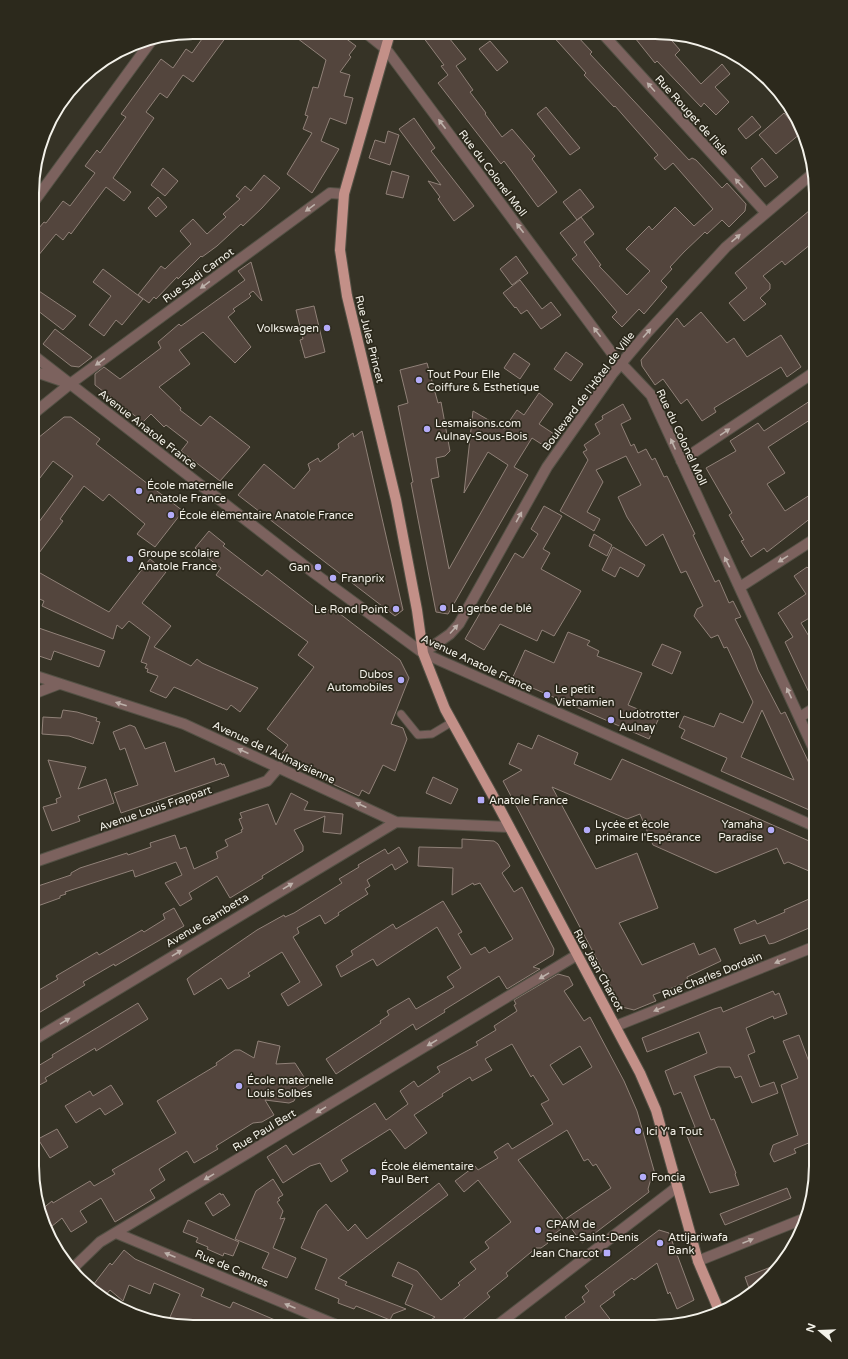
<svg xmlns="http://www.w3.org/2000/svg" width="848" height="1359" viewBox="0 0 848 1359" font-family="'Varela Round',sans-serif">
<rect width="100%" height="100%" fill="#363326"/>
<path fill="#53453d" stroke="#908178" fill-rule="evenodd" d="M207 32H219L226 37 193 82 183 75 167 98 160 93 146 112 154 118 113 178 131 192 124 201 106 187 71 234 69 232 63 240 56 234 33 262V235L44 222 46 223 63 201 70 206 95 173 85 166 97 150 100 153 126 117 121 114 161 59 173 68 186 49 192 53Z
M289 32H337L356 46 349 55 351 57 340 72 350 75 344 96 353 98 346 124 330 118 321 141 339 149 312 193 287 174 312 133 303 129 308 116 305 115 313 87 318 88 326 60Z
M420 33H445L466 59 456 66 473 90 470 92 486 113 485 114 502 137 512 129 535 156 532 159 557 192 538 207 504 161 501 164 438 83 448 75 441 66 444 65Z
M550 33H568L574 39 577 36 592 52 590 54 689 160 692 158 696 160 722 188 727 183 746 204 745 211 729 227 722 220 707 234 705 232 684 252 670 267 672 269 661 281 667 287 644 314 639 309 622 327 612 317 617 312 572 259 577 255 560 233 581 217 594 234 584 242 601 265 599 266 627 295 650 271 626 249 649 226 652 230 675 207 694 226 713 209 673 163 665 170 654 158 658 155 615 106 614 107 584 75 586 73Z
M631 33H665L680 50 675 55 701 84 722 64 730 74 715 87 729 102 716 115 704 103 701 107 657 61 655 63Z
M490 41 508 62 497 71 479 49Z
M546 107 580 148 570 155 537 114Z
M784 113 801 133 776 154 759 135Z
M752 116 761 127 746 139 738 129Z
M414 118 435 148 431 151 474 206 454 221 438 199 440 197 428 181 441 185 399 129Z
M388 131 399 135 390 165 369 158 375 140 385 143Z
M762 158 778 177 765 187 751 168Z
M163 168 178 181 165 196 151 185Z
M392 171 409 176 403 198 386 194Z
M264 175 280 188 262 208 243 226 241 224 217 246 202 257 201 256 178 279 177 277 156 299 154 297 149 303 138 295 161 266 165 269 191 244 180 231 193 219 207 234 226 217 223 214 240 199 236 196 245 186 251 191Z
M580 189 594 207 577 220 563 202Z
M158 197 167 207 156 217 148 208Z
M816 205V240L785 265 782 261 763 276 770 284V289L760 298 766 304 744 321 729 303 747 288 735 273Z
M516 256 528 273 512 285 500 269Z
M251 262 262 301 253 291 249 294 251 296 249 298 233 309 235 311 228 317 251 347 235 363 203 332 179 350 190 364 159 387 181 408 180 410 201 426 210 416 250 447 220 481 181 451 188 442 166 425 164 427 151 414 143 422 95 385V374L104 367 120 379 161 348 158 342 179 324 181 326 245 280 238 271Z
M103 269 143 299 122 325 116 320 104 336 89 325 111 296 93 282Z
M520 280 542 309 551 302 561 315 541 329 527 310 521 314 516 307 515 308 503 293Z
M33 287 76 316 63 330 33 307Z
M314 306 325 352 305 358 300 340 303 339 296 310Z
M701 312 727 343 734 338 747 357 781 335 801 367 787 377 781 367 714 408 716 412 702 421 687 399 681 404 663 379 655 385 642 366 641 360 677 318 684 327Z
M55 329 92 357 79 367 71 366 43 344Z
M566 352 583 364 571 381 554 369Z
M514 353 530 364 520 379 504 368Z
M427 363 438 403 441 402 450 451 445 456 436 458 439 477 431 479 449 569 508 465 488 452 464 493 473 411 504 429 517 410 524 415 539 393 553 404 539 424 554 434 546 447 532 438 514 467 528 475 448 614 436 612 411 483 413 482 398 406 408 403 400 370Z
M816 397V416L768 447 785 473 767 484 785 511 816 491V514L767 552 764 548 751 557 741 541 744 540 729 515 732 513 706 468 736 451 730 441 758 423 764 431Z
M623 404 631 419 621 424 631 446 634 444 638 453 646 449 652 460 655 458 664 477 667 476 695 534 693 535 715 582 719 580 729 603 733 601 741 617 735 619 751 650 758 670 781 714 785 712 816 778V813L721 771 727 758 681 738 685 730 679 727 684 716 714 727 720 713 743 723 753 702 727 647 724 648 718 635 711 638 694 616 697 609 703 606 686 571 681 573 663 534 646 546 627 517 618 497 641 485 626 456 596 470 603 482 587 512 600 519 594 531 560 511 588 460 583 452 587 450 584 445 600 434 595 424 603 419 602 416ZM762 710 794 780 741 757Z
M64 417H71L100 439 96 444 183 511 155 547 137 534 145 524 109 494 103 501 84 486 60 519 63 521 33 561V530L73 476 53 461 33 487V442Z
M362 431 403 610 395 616 238 495 264 464 294 489 310 470 308 464 318 458 320 462 339 448 338 444 353 433 354 437Z
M544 506 562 516 543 549 550 553 541 569 581 591 554 636 542 630 537 641 500 624 484 650 465 639 515 553 523 558 538 534 531 529Z
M209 531 225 544 223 546 262 576 267 570 325 615 331 607 400 660 409 678 391 724 403 728 407 739 395 771 383 765 369 794 362 790 359 796 278 759 288 745 267 729 314 667 298 655 308 642 216 575 221 568 195 548Z
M594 534 612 545 607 556 589 546Z
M613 547 645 565 638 577 620 567 615 577 602 570Z
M150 559 166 572 142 603 171 626 154 647 191 666 197 659 202 663 258 688 240 712 231 705 227 710 174 687 166 698 150 691 158 676 147 672 148 669 145 668 147 664 141 662 150 637 129 621 122 629 117 625 113 639 42 606 44 601 33 596V569L109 612Z
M816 564V614L801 623 816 648V701H813L785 642 793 637 778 613 806 594 794 576 807 567 809 569Z
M33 626 105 651 99 667 54 651 51 660 33 654Z
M568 632 590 641 587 645 599 651 597 656 642 673 628 705 659 718 649 739 512 679 525 650 554 663Z
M662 644 681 652 672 674 652 665Z
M63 710 77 712 97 718 96 721 100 722 93 744 69 736 42 734 43 717 61 718Z
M130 725 135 727 145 749 165 742 175 772 214 758 216 765 221 763 222 765 224 764 229 776 121 813 114 793 138 785 125 748 120 750 113 732Z
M538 735 578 753 574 764 611 780 622 759 816 844V874L788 862 784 864 777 848 716 873 653 845 640 814 627 819 552 787 596 869 637 853 658 908 619 923 642 965 694 943 699 955 715 948 721 961 687 977 688 982 653 995 656 1001 634 1010 622 1007 503 781 522 770 509 764 518 743 532 749Z
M48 760 86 767 78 789 106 779 114 803 78 816 80 821 52 831 43 807 57 803 56 799 61 797Z
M433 777 458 789 451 804 426 793Z
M291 793 308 802 304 810 343 814 341 834 323 832 325 816 294 830 303 846V851L262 876 263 878 230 898 217 876 189 893 192 899 180 906 165 883 182 875 176 862 135 877 133 870 65 892 66 894 60 896V898L32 908V888L71 875V873L80 868 127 853 128 855 151 847 150 843 175 835 180 849 186 847 194 869 218 858 216 852 228 846 225 840 242 832 241 830 243 829 239 819 242 818 240 813 268 804 276 825Z
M462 839 494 841 498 844 510 866 502 873 514 892 522 887 554 949 553 955 533 967 540 969 507 989 499 976 444 1010 445 1012 416 1030 413 1024 336 1074 326 1059 381 1023 380 1021 389 1015 387 1011 409 998 416 1009 454 987 447 977 461 968 437 927 377 966 373 959 341 977 336 966 353 955 351 951 393 924 396 929 443 901 462 932 458 934 471 955 485 947 489 953 513 939 480 883 474 885 473 883 452 895 453 868 418 866 419 847 462 848Z
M399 847 408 862 395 870 392 864 367 880 370 886 365 889 368 894 338 913 339 915 325 924 320 915 297 928 299 933 293 937 322 985 288 1006 281 994 300 982 282 952 248 973 250 976 228 989 221 978 194 995 187 979 193 974 257 930 284 915 285 917 294 913 342 883 339 879 359 867 358 865 385 849 388 854Z
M816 896V925L774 943 769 944 765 935 740 944 734 929 755 920 757 924 785 912 784 910Z
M174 908 184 926 115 966 114 964 83 982 85 985 32 1017V994L58 979 56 976 97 952 99 955 142 930 144 932 165 919 163 914Z
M558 974 569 977 573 985 564 991 584 1021 590 1017 624 1081 637 1111 655 1174 652 1175 648 1189 649 1192 582 1243 568 1224 546 1240 548 1243 541 1248H536L506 1273 508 1276 487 1293 490 1297 455 1326H422L435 1317 405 1304 413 1285 392 1276 398 1262 417 1271 441 1300 460 1285 458 1283 476 1269 470 1262 489 1248 485 1242 511 1222 478 1180 464 1192 455 1181 475 1166 478 1170 498 1158 494 1152 508 1143 512 1149 553 1124 541 1104 549 1100 533 1075 531 1077 512 1044 485 1059 492 1070 472 1081 470 1077 442 1094 443 1096 414 1115 427 1133 405 1149 390 1129 341 1160 348 1171 331 1182 320 1163 310 1166 283 1183 267 1157 286 1145 293 1155 375 1103 386 1120 408 1104 400 1091 414 1081 418 1087 440 1072 437 1067 478 1045 476 1042 496 1030 494 1026 517 1011 514 1005 516 1004 514 1000ZM580 1046 592 1067 563 1085 550 1065ZM567 1130 584 1161 588 1159 593 1166 596 1164 611 1188 564 1220 518 1160Z
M773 991 775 995 779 993 787 1014 774 1019 773 1016 746 1028 755 1052 748 1055 760 1087 774 1082 778 1093 752 1103 741 1076 735 1078 730 1067H718L694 1076 711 1120 714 1119 736 1173 735 1174 739 1185 710 1193 685 1131 695 1127 681 1092 674 1095 665 1071 707 1053 699 1032 647 1052 642 1038 714 1009 721 1007 723 1012Z
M138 1003 148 1019 96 1051 95 1048 45 1078 47 1081 32 1089V1057L38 1066 53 1057 52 1055Z
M799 1035 812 1070 816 1069V1140L794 1149 796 1153 774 1162 770 1154 773 1145 798 1135 781 1085 798 1078 783 1041Z
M258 1041 280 1046 276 1064 295 1063 309 1085 298 1092 294 1101 289 1103 265 1100 274 1115 262 1122 253 1123 216 1146 218 1149 194 1163 187 1151 159 1169 165 1180 150 1190 155 1198 115 1222 101 1198 80 1211 87 1222 71 1232 62 1218 46 1231 41 1210 52 1201 53 1203 90 1181 94 1186 115 1174 112 1170 176 1133 157 1101 217 1065 216 1063 235 1050H240L254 1058Z
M111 1085 123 1104 105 1115 100 1108 76 1123 65 1106 90 1091 93 1096Z
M57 1129 68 1147 50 1158 38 1139Z
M273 1179 283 1195 278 1198 280 1200 277 1202 283 1211 280 1219 285 1218 273 1248 296 1258 287 1278 262 1268 269 1253 235 1239 256 1191Z
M439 1183 448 1195 338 1278 347 1282 345 1285 406 1309 393 1314 390 1320 356 1306 354 1309 338 1303 339 1299 315 1289 327 1259 301 1248 318 1211 326 1204 348 1231 355 1224 367 1239Z
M787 1188 791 1198 725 1225 720 1214Z
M220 1193 221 1195 223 1194 230 1205 213 1216 205 1203Z
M188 1220 239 1242 233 1256 224 1253 223 1256 207 1249 208 1247 196 1242 198 1238 183 1232Z
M659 1230 669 1233 694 1300 677 1309 670 1292 668 1294 657 1263 634 1280 632 1278 613 1292 615 1295 600 1306 616 1327H572L565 1317 585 1302 582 1297 589 1291 585 1286Z
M124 1250 135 1259 204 1289 201 1296 230 1308 233 1302 289 1326 167 1324 180 1294 154 1283 150 1294 129 1285 123 1301 110 1290 103 1298 90 1289 110 1263 112 1265Z
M784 1262 759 1287 750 1291 745 1277Z"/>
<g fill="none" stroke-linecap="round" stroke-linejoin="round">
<defs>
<path id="service" d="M401 714 418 735 432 734 452 722"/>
<path id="minor" d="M366 33 386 49 614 356 651 395 816 754
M602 33 765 212
M33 203 152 40
M33 355 314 573 423 653 816 827
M33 371 62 381
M33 414 70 384 330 193 344 194
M681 461 816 371
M740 587 816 538
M423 653 450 634 459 624 547 467 613 373 646 334 726 247 812 174
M33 675 184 724 396 822 509 827
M33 694 59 684
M800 717 816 707
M32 863 267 781 279 767
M616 1026 816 946
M32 1041 396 822
M116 1233 339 1326
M698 1261 808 1217
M71 1270 100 1242 577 955"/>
<path id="tertiary" d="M495 1327 677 1187"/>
<path id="primary" d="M390 33 344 194 340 250 347 296 396 500 417 610 423 653 445 709 492 794 640 1073 656 1110 698 1261 720 1313"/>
</defs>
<use href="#service" stroke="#545145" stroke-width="9"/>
<use href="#minor" stroke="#545145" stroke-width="12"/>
<use href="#tertiary" stroke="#545145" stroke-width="12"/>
<use href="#primary" stroke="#545145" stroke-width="12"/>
<use href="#service" stroke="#7c625e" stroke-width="7"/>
<use href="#minor" stroke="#7c625e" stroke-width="10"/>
<use href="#tertiary" stroke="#7c625e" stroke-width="10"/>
<use href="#primary" stroke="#c39088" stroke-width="10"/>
</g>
<defs><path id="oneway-solid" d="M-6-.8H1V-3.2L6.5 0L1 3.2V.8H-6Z"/></defs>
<g fill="#bdb1aa">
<use href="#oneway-solid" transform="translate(651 87) rotate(-132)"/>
<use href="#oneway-solid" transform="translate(442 124) rotate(-127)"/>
<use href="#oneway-solid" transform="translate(739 183) rotate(-132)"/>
<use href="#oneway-solid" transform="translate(310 208) rotate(144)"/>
<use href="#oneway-solid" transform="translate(520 228) rotate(-127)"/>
<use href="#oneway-solid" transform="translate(736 238) rotate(-41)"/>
<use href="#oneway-solid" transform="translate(205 285) rotate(144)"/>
<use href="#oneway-solid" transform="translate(597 332) rotate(-127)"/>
<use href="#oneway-solid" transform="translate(647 333) rotate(-48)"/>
<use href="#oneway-solid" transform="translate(100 362) rotate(144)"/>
<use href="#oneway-solid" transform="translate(725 432) rotate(-34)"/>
<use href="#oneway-solid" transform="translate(673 444) rotate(-114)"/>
<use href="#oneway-solid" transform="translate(519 517) rotate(-61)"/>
<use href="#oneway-solid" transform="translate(783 559) rotate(148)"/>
<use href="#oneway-solid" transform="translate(727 562) rotate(-117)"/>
<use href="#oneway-solid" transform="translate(454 629) rotate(-48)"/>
<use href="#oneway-solid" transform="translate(789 693) rotate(-115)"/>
<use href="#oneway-solid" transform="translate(121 704) rotate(-162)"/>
<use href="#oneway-solid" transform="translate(243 751) rotate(-156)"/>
<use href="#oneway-solid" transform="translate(361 805) rotate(-155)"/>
<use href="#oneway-solid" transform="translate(288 886) rotate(-31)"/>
<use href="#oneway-solid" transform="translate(177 953) rotate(-31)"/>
<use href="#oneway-solid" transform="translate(780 961) rotate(158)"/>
<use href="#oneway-solid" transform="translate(544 976) rotate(149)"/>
<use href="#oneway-solid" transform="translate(659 1009) rotate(158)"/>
<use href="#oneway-solid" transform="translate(65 1021) rotate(-31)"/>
<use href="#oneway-solid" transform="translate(432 1043) rotate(149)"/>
<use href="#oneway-solid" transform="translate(321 1110) rotate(149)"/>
<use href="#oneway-solid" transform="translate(209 1177) rotate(149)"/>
<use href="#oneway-solid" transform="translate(748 1241) rotate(-22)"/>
<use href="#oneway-solid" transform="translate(170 1255) rotate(-157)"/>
<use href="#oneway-solid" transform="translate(290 1306) rotate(-157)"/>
</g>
<g fill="#b4acf9" stroke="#2c291c" stroke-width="1.5">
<circle cx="327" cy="328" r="4"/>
<circle cx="419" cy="380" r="4"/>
<circle cx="427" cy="429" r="4"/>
<circle cx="139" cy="491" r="4"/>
<circle cx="171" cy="515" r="4"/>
<circle cx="130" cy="559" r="4"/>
<circle cx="318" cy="567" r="4"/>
<circle cx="333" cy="578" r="4"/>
<circle cx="443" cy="608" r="4"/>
<circle cx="396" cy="609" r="4"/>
<circle cx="401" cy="680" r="4"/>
<circle cx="547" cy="695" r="4"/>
<circle cx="611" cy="720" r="4"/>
<rect x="477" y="796" width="8" height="8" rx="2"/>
<circle cx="587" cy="830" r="4"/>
<circle cx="771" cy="830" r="4"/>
<circle cx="239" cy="1086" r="4"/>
<circle cx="638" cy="1131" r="4"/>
<circle cx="373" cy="1172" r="4"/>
<circle cx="643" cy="1177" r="4"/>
<circle cx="538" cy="1230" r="4"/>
<circle cx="660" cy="1243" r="4"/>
<rect x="603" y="1249" width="8" height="8" rx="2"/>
</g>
<g text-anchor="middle" stroke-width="3.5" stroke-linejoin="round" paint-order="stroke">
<g font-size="11" fill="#f3f1e9" stroke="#2c291c">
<text transform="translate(692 115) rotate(48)" y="4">Rue Rouget de l'Isle</text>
<text transform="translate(493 173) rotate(53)" y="4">Rue du Colonel Moll</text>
<text transform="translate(198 275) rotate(-36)" y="4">Rue Sadi Carnot</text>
<text transform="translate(370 339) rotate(76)" y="4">Rue Jules Princet</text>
<text transform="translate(588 391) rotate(-53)" y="4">Boulevard de l'Hôtel de Ville</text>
<text transform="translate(148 429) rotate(38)" y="4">Avenue Anatole France</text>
<text transform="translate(682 437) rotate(65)" y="4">Rue du Colonel Moll</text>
<text transform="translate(477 663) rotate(25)" y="4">Avenue Anatole France</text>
<text transform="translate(274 752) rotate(25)" y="4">Avenue de l'Aulnaysienne</text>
<text transform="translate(155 808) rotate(-19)" y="4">Avenue Louis Frappart</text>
<text transform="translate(207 920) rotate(-31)" y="4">Avenue Gambetta</text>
<text transform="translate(599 970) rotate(61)" y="4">Rue Jean Charcot</text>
<text transform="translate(712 975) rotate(-22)" y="4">Rue Charles Dordain</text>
<text transform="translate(264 1130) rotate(-31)" y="4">Rue Paul Bert</text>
<text transform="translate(232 1268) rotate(23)" y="4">Rue de Cannes</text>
</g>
<g font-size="11" fill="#f3f1e9" stroke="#2c291c" text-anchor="start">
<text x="319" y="332" text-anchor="end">Volkswagen</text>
<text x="427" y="378">Tout Pour Elle<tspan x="427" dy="13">Coiffure &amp; Esthetique</tspan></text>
<text x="435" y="427">Lesmaisons.com<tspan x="435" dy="13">Aulnay-Sous-Bois</tspan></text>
<text x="147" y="489">École maternelle<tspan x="147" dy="13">Anatole France</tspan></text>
<text x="179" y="519">École élémentaire Anatole France</text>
<text x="138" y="557">Groupe scolaire<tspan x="138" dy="13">Anatole France</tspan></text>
<text x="310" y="571" text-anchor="end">Gan</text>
<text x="341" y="582">Franprix</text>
<text x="451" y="612">La gerbe de blé</text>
<text x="388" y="613" text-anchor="end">Le Rond Point</text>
<text x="393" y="678" text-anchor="end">Dubos<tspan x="393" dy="13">Automobiles</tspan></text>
<text x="555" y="693">Le petit<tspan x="555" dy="13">Vietnamien</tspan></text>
<text x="619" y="718">Ludotrotter<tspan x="619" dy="13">Aulnay</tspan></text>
<text x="489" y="804">Anatole France</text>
<text x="595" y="828">Lycée et école<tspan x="595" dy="13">primaire l'Espérance</tspan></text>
<text x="763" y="828" text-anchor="end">Yamaha<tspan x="763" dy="13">Paradise</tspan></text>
<text x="247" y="1084">École maternelle<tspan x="247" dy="13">Louis Solbes</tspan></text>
<text x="646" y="1135">Ici Y'a Tout</text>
<text x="381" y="1170">École élémentaire<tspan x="381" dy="13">Paul Bert</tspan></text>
<text x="651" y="1181">Foncia</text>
<text x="546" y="1228">CPAM de<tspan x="546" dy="13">Seine-Saint-Denis</tspan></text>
<text x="668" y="1241">Attijariwafa<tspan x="668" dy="13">Bank</tspan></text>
<text x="599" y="1257" text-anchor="end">Jean Charcot</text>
</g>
</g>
<path d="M0 0H848V1359H0ZM193 39H655A154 154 0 0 1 809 193V1166A154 154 0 0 1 655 1320H193A154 154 0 0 1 39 1166V193A154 154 0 0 1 193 39Z" fill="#2c291c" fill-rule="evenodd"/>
<path fill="none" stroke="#f3f1e9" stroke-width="2" d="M193 39H655A154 154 0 0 1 809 193V1166A154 154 0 0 1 655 1320H193A154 154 0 0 1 39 1166V193A154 154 0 0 1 193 39Z"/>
<g transform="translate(820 1331) rotate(289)" stroke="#2c291c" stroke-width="3" paint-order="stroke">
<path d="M0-3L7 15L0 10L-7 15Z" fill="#f3f1e9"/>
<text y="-6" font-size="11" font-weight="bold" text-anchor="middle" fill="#f3f1e9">N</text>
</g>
</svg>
